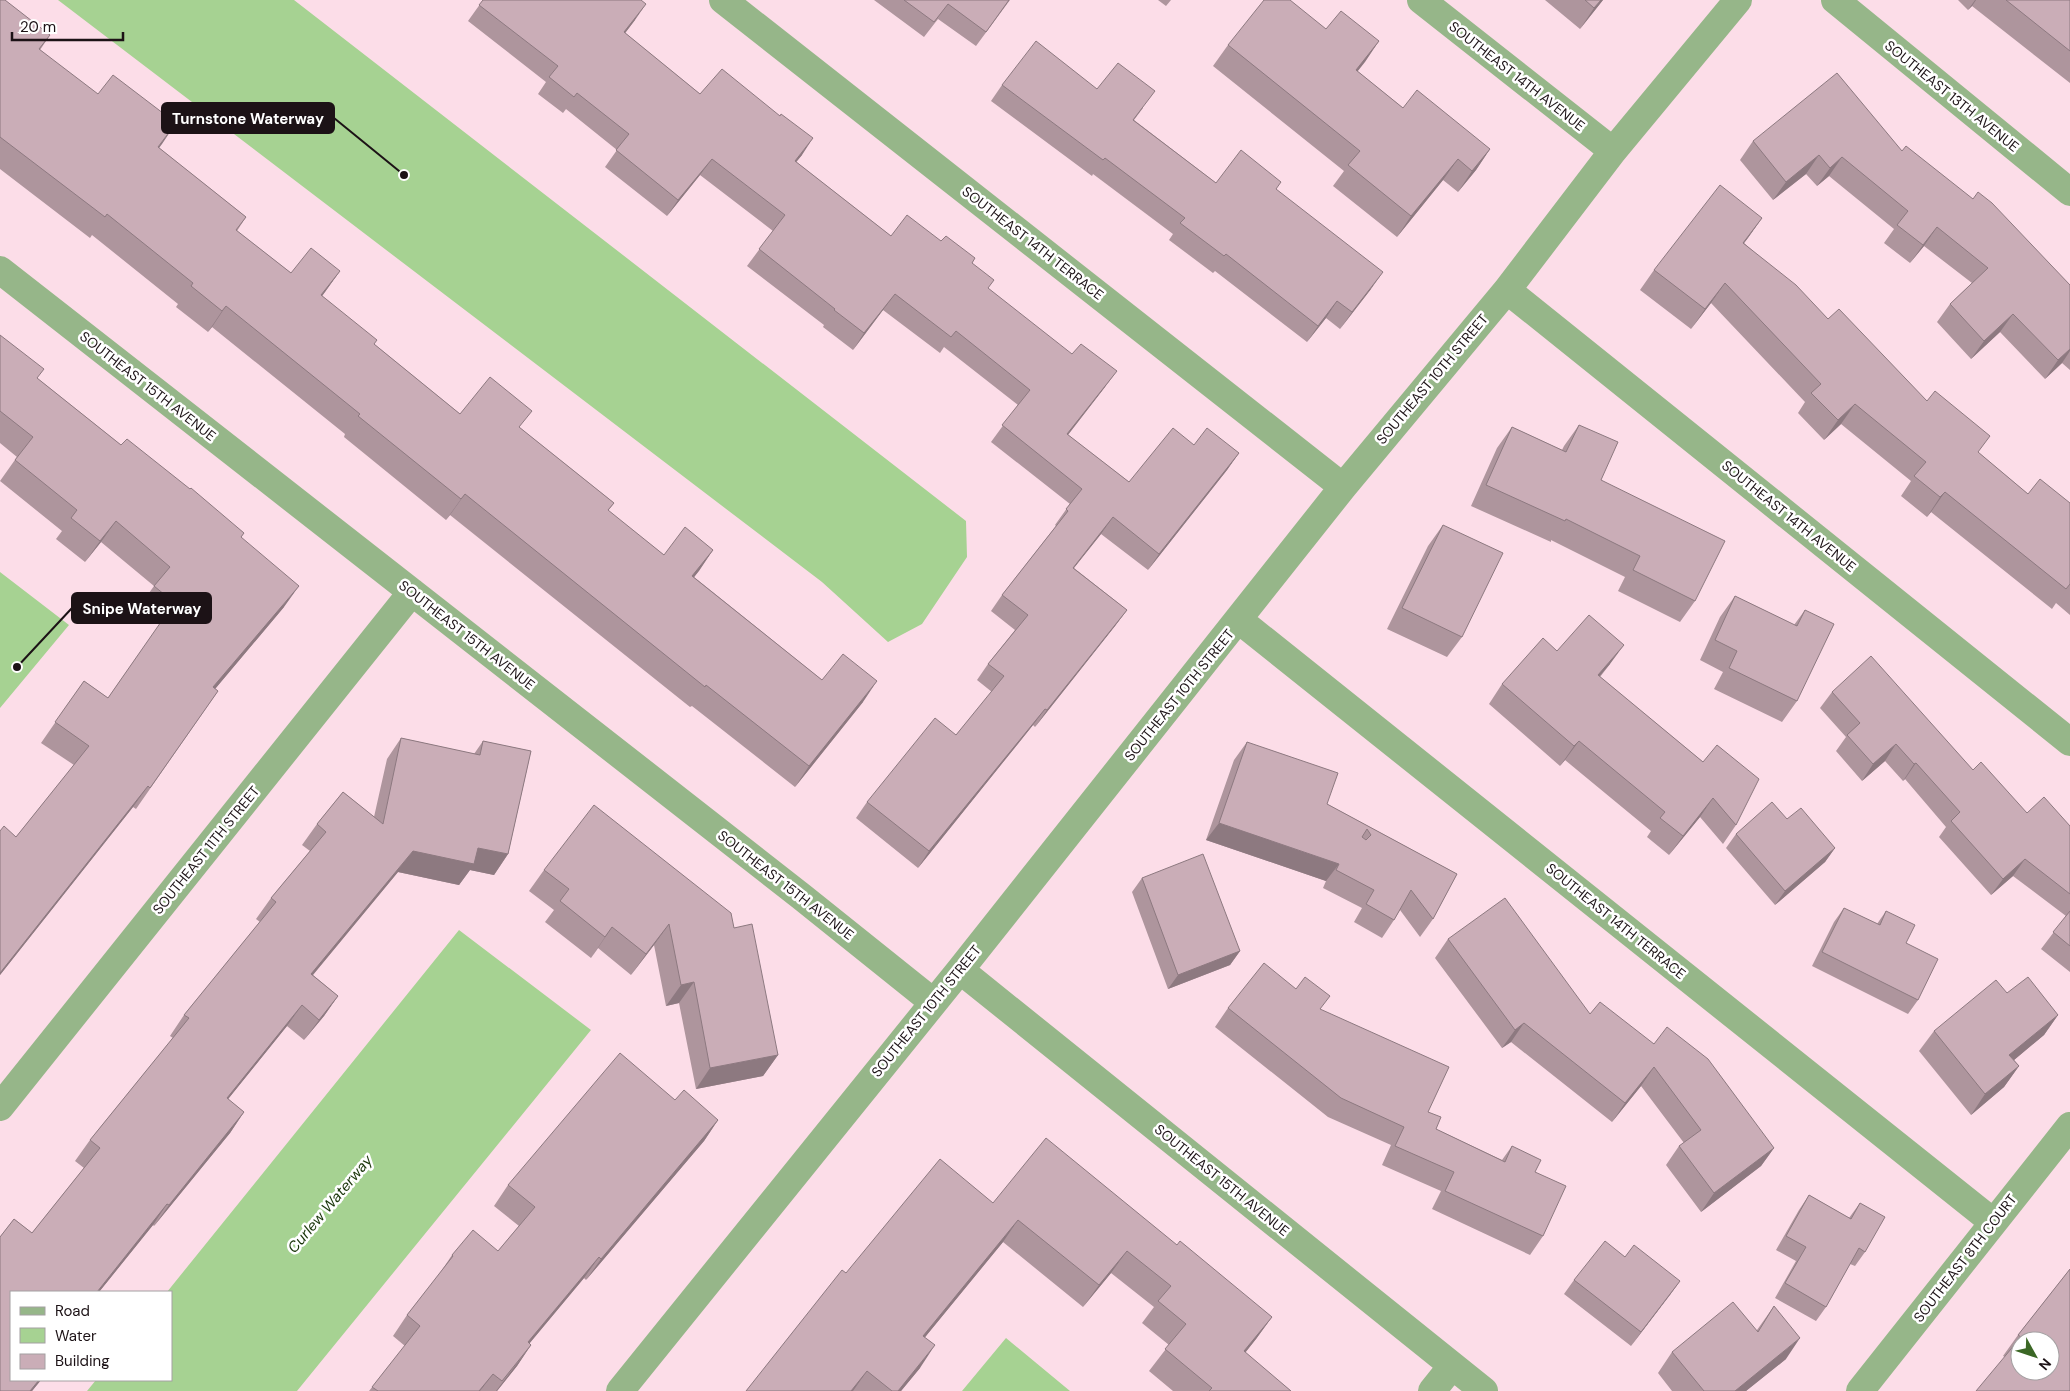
<svg xmlns="http://www.w3.org/2000/svg" width="2070" height="1391" viewBox="0 0 2070 1391" font-family="'DM Sans',sans-serif">
<rect width="100%" height="100%" fill="#fcdde8"/>
<path fill="#a6d292" d="M58 0H294L966 521 967 557 922 624 888 642 822 582Z
M0 572 69 625 0 708Z
M459 930 591 1030 297 1391H87L96 1380H171V1292H167Z
M1006 1338 1070 1391H962Z"/>
<g fill="none" stroke-linecap="round" stroke-linejoin="round">
<path stroke="#96b689" stroke-width="28" d="M723 0 1343 487
M1421 0 1613 151
M1835 0 2070 192
M0 270 802 897 933 1002
M1507 290 2070 742
M1239 620 1993 1222
M960 970 1484 1391
M0 1107 412 592
M620 1391 960 970 1343 487 1507 290 1613 151 1738 0
M1432 1391 1452 1366
M1860 1391 2070 1126"/>
</g>
<path fill="#ae959d" d="M0 0 50 35 40 50 159 148 246 217 237 231 291 273 340 271 322 296 374 344 460 414 520 428 614 503 608 511 664 555 713 550 694 577 822 680 863 702 795 787 692 706 690 707 450 515 446 520 344 437 345 434 212 327 208 332 176 307 178 304 92 235 90 238 0 169Z
M483 0 635 20 625 33 700 94 802 155 796 162 891 236 941 241 975 258 972 263 988 288 1105 387 1068 435 1129 482 1194 445 1239 453 1227 470 1148 570 1101 534 1074 568 1127 610 1115 626 1035 727 1033 725 918 868 856 818 867 802 956 735 992 692 977 680 988 664 1015 630 991 611 1002 595 1056 526 1055 525 1070 504 991 442 1018 405 944 347 940 353 883 310 853 350 823 327 824 325 747 266 773 231 700 175 667 216 605 167 617 150 566 109 563 113 538 94 546 82 468 21Z
M874 0H1010L976 46 938 19 924 37Z
M1158 0H1171L1166 6Z
M1545 0H1603L1580 29Z
M1958 0H2070V83L1972 6 1968 10Z
M1326 29 1379 41 1357 71 1403 108 1490 149 1476 170 1458 192 1443 180 1397 237 1333 186 1344 171 1213 66 1228 45Z
M1002 85 1097 89 1143 108 1134 120 1216 183 1276 189 1371 289 1340 329 1326 318 1307 342 1215 271 1213 273 1169 240 1173 234 1093 174 1092 176 991 101Z
M1753 141 1902 151 2070 285V370L2062 363 2045 379 2000 332 1971 359 1937 322 1950 304 1972 283 1924 246 1910 263 1884 243 1894 229 1829 176 1817 186 1806 174 1773 200 1740 160Z
M1762 218 1744 243 1828 319 1927 401 1979 453 2028 494 2070 503V615L2056 603 2052 609 1931 512 1927 517 1901 496 1911 481 1841 424 1824 440 1798 413 1805 402 1711 303 1691 329 1640 290 1654 270Z
M0 335 37 378 121 445 244 533 241 537 284 607 215 689 218 691 136 809 133 807 0 975V831L16 837 74 765 41 743 84 681 108 698 160 624 139 607 154 586 101 542 85 562 56 539 62 531 0 481 17 457 0 443Z
M1579 425 1601 480 1695 601 1680 622 1618 591 1625 577 1551 540V542L1471 506 1497 448 1512 427 1562 450 1564 446Z
M1443 525 1462 637 1447 657 1387 629 1428 546Z
M1735 596 1794 625 1805 610 1797 701 1782 722 1714 689 1723 672 1700 660 1720 617Z
M1557 651 1610 664 1600 677 1703 762 1736 825 1723 844 1700 817 1669 855 1647 837 1651 831 1565 760 1560 766 1489 704 1502 684Z
M1832 692 1973 770 2027 813 2070 826V972L2041 949 2066 916 2013 876 1991 895 1939 837 1946 827 1905 779 1903 781 1885 761 1862 781 1836 751 1846 737 1820 708Z
M401 738 474 754 483 741 531 751 508 854 494 875 470 870 459 885 398 872 313 975 338 996 324 1016 304 1040 287 1026 228 1099 244 1112 230 1133 154 1226 153 1225 99 1292H11V1380H41L32 1391H0V1237L14 1219 32 1233 84 1168 75 1161 90 1140 173 1038 170 1036 184 1015 260 922 256 919 271 898 310 851 302 845 317 824 343 792 374 817 387 759Z
M1247 742 1327 804 1457 874 1433 919 1420 937 1400 910 1394 920 1382 938 1354 922 1362 908 1323 888 1326 881 1206 840 1234 760Z
M1787 819 1835 848 1825 862 1775 905 1726 848 1736 834Z
M544 870 734 928 778 1055 763 1076 696 1089 679 1003 666 1006 654 945 631 975 598 948 591 958 545 922 554 910 529 891Z
M1142 878 1240 951 1230 965 1168 989 1132 892Z
M1844 908 1877 924 1886 911 1906 943 1918 1000 1908 1014 1812 966 1834 922Z
M1448 939 1590 1014 1774 1148 1761 1166 1701 1212 1666 1165 1679 1146 1684 1143 1641 1086 1612 1122 1511 1042 1502 1048 1435 958Z
M2007 993 2058 1015 2044 1035 2014 1060 2019 1066 2004 1087 1971 1115 1919 1051 1934 1031Z
M1228 1008 1321 1010 1428 1112 1436 1129 1502 1160 1512 1146 1535 1172 1543 1236 1530 1255 1432 1209 1441 1191 1382 1165 1391 1145 1328 1117 1215 1027Z
M675 1100 718 1120 704 1141 586 1280 584 1278 529 1344 531 1345 517 1366 497 1391H369L405 1346 393 1336 407 1315 438 1276 452 1255 498 1251 519 1226 494 1206 508 1185Z
M1809 1195 1849 1218 1860 1203 1865 1252 1855 1266 1850 1264 1826 1307 1816 1321 1775 1298 1796 1261 1776 1250 1799 1210Z
M993 1203 1177 1245 1272 1317 1256 1339 1245 1353 1291 1391H1173L1149 1371 1169 1345 1142 1323 1154 1307 1111 1273 1083 1307 1003 1242 925 1337 920 1368 901 1391H746L846 1273Z
M1625 1257 1680 1281 1631 1346 1564 1294 1574 1280Z
M2070 1269V1391L2003 1356 2018 1335Z
M1774 1306 1786 1359 1746 1391H1672L1658 1373 1672 1352 1757 1330Z"/>
<path fill="#8d7980" d="M1601 0H1603L1580 29 1594 8Z
M1975 0H1976L1972 6 1968 10Z
M646 4 635 20 613 49 624 32Z
M1379 41 1365 62 1342 91 1356 70Z
M176 123 162 144 144 168 158 147Z
M813 138 802 155 783 178 795 161Z
M1490 149 1476 170 1458 192 1472 171Z
M1819 155 1806 174 1773 200 1786 182Z
M1842 157 1829 176 1817 186 1830 168Z
M712 159 700 175 667 216 678 200Z
M1458 159 1443 180 1397 237 1411 216Z
M1762 218 1748 238 1729 262 1743 243Z
M1937 227 1924 246 1910 263 1923 245Z
M340 271 325 292 307 316 321 295Z
M1383 272 1371 289 1340 329 1352 312Z
M1725 283 1711 303 1691 329 1705 309Z
M895 294 853 350 864 333Z
M1337 301 1326 318 1307 342 1318 326Z
M226 306 212 327 208 332 222 311Z
M2013 314 2000 332 1971 359 1984 341Z
M2070 349V351L2062 363 2045 379 2058 360Z
M1117 371 1105 387 1056 450 1067 434Z
M1855 404 1841 424 1824 440 1838 420Z
M1239 453 1227 470 1148 570 1159 554Z
M1945 492 1931 512 1927 517 1940 497Z
M465 494 450 515 446 520 461 499Z
M1113 517 1101 534 1061 584 1073 568Z
M116 521 101 542 85 562 100 541Z
M713 550 699 571 678 597 692 576Z
M299 586 284 607 199 708 213 687Z
M1127 610 1115 626 1035 727 1047 710Z
M1624 645 1610 664 1584 694 1598 675Z
M877 681 863 702 795 787 809 766Z
M1045 709 1033 725 918 868 929 851Z
M1579 741 1565 760 1560 766 1574 746Z
M1896 744 1885 761 1862 781 1873 764Z
M1916 763 1905 779 1903 781 1914 764Z
M148 786 133 807 0 975V973Z
M1713 798 1700 817 1669 855 1683 836Z
M1219 823 1339 864 1326 881 1206 840Z
M478 848 508 854 494 875 470 870 459 885 398 872 297 994 311 974 413 851Z
M1835 848 1825 862 1775 905 1785 891Z
M2025 859 2013 876 1991 895 2003 879Z
M669 924 654 945 631 975 646 954Z
M612 927 598 948 591 958 605 937Z
M1240 951 1230 965 1168 989 1178 975Z
M694 982 679 1003 666 1006 681 985Z
M338 996 324 1016 304 1040 319 1020Z
M302 1005 287 1026 212 1119 227 1098Z
M2058 1015 2044 1035 1995 1076 2009 1055Z
M1524 1023 1511 1042 1502 1048 1515 1030Z
M778 1055 763 1076 696 1089 710 1068Z
M2019 1066 2004 1087 1971 1115 1985 1094Z
M1654 1067 1641 1086 1612 1122 1625 1103Z
M244 1112 230 1133 154 1226 169 1205Z
M718 1120 704 1141 586 1280 601 1259Z
M1774 1148 1761 1166 1701 1212 1714 1193Z
M167 1204 153 1225 99 1292H97Z
M1018 1220 1003 1242 908 1358 923 1336Z
M1127 1251 1111 1273 1083 1307 1099 1285Z
M599 1257 584 1278 513 1363 528 1342Z
M1680 1281 1670 1295 1631 1346 1641 1332Z
M1272 1317 1256 1339 1228 1374 1244 1351Z
M1800 1338 1786 1359 1746 1391H1735Z
M531 1345 517 1366 497 1391H496Z
M935 1345 920 1368 901 1391H898Z
M867 1371 853 1391H851Z
M493 1374 480 1391H479Z
M39 1380H41L32 1391H30Z"/>
<path fill="#caadb7" stroke="#8d7980" fill-rule="evenodd" d="M0 0H5L50 35 39 49 98 94 113 75 176 123 158 147 246 217 236 230 291 273 311 248 340 271 321 295 377 340 374 344 460 414 490 377 532 411 519 427 614 503 608 510 664 555 685 527 713 550 692 576 822 680 843 654 877 681 809 766 706 685 705 687 465 494 461 499 358 416 360 414 226 306 222 311 191 286 193 283 107 214 105 217 0 137Z
M483 0H641L646 4 624 32 700 94 722 69 780 116 781 114 813 138 795 161 891 236 907 215 941 241 946 236 975 258 972 263 994 280 988 288 1072 354 1081 344 1117 371 1067 434 1129 482 1173 428 1194 445 1207 428 1239 453 1159 554 1113 517 1073 568 1127 610 1047 710 1045 709 929 851 867 802 935 718 956 735 1004 676 988 664 1028 615 1002 595 1068 511 1066 509 1082 489 1002 425 1030 390 956 331 951 337 895 294 864 333 834 310 835 309 759 249 785 215 712 159 678 200 616 150 629 134 577 93 574 97 549 77 558 66 479 5Z
M904 0H1009L986 32 948 4 934 22Z
M1264 0H1290L1326 29 1341 11 1379 41 1356 70 1403 108 1417 90 1490 149 1472 171 1458 159 1411 216 1348 165 1360 151 1228 45Z
M1585 0H1601L1594 8Z
M2006 0H2070V51Z
M1036 41 1097 89 1118 63 1155 91 1133 120 1216 183 1241 150 1281 182 1276 189 1383 272 1352 312 1337 301 1318 326 1226 254 1224 256 1180 223 1185 218 1105 158 1103 160 1002 85Z
M1837 73 1902 151 1906 146 1973 199 1978 192 1992 203 2070 285V349L2058 360 2013 314 1984 341 1950 304 1988 268 1937 227 1923 245 1897 225 1908 211 1842 157 1830 168 1819 155 1786 182 1753 141Z
M1720 185 1762 218 1743 243 1796 285 1828 319 1839 309 1927 401 1935 391 1990 436 1978 452 2028 494 2040 479 2070 503V584L2066 589 1945 492 1940 497 1914 476 1926 462 1855 404 1838 420 1811 393 1821 384 1725 283 1705 309 1654 270Z
M0 335 44 369 37 378 121 445 127 439 190 489 191 488 244 533 241 537 299 586 213 687 218 691 150 788 148 786 0 973V831L4 826 16 837 89 746 55 722 84 681 108 698 163 619 176 604 154 586 170 567 116 521 100 541 71 518 77 510 15 460 33 437 0 411Z
M1579 425 1618 442 1601 480 1725 541 1695 601 1633 570 1640 556 1566 519 1565 521 1486 485 1512 427 1566 452Z
M1443 525 1503 553 1462 637 1402 608Z
M1735 596 1797 626 1805 610 1834 624 1797 701 1729 668 1737 651 1715 640Z
M1589 615 1624 645 1598 675 1703 762 1717 745 1759 779 1736 825 1713 798 1683 836 1660 818 1665 812 1579 741 1574 746 1502 684 1543 638 1557 651Z
M1871 656 1973 770 1981 762 2027 813 2044 797 2070 826V894L2025 859 2003 879 1951 821 1960 812 1916 763 1914 764 1896 744 1873 764 1847 735 1860 723 1832 692Z
M401 738 480 755 483 741 531 751 508 854 478 848 474 864 413 851 311 974 338 996 319 1020 302 1005 227 1098 244 1112 169 1205 167 1204 97 1292H11V1380H39L30 1391H0V1237L14 1219 32 1233 100 1148 90 1140 189 1018 184 1015 276 902 271 898 326 832 317 824 343 792 383 824Z
M1247 742 1338 773 1327 804 1457 874 1433 919 1411 890 1394 920 1366 904 1374 890 1336 870 1339 864 1219 823ZM1367 829 1371 835 1366 840 1362 837Z
M1772 802 1787 819 1801 808 1835 848 1785 891 1736 834Z
M594 805 731 913 734 928 752 924 778 1055 710 1068 694 982 681 985 669 924 646 954 612 927 605 937 560 901 569 889 544 870Z
M1203 854 1240 951 1178 975 1142 878Z
M1505 898 1590 1014 1600 1002 1654 1044 1667 1027 1708 1059 1774 1148 1714 1193 1679 1146 1701 1130 1654 1067 1625 1103 1524 1023 1515 1030 1448 939Z
M1844 908 1880 925 1886 911 1915 925 1906 943 1938 959 1918 1000 1822 952Z
M2070 911V946L2053 932Z
M1264 963 1296 989 1305 977 1330 996 1320 1009 1449 1067 1428 1112 1441 1117 1436 1129 1505 1162 1512 1146 1541 1160 1535 1172 1566 1186 1543 1236 1445 1191 1454 1172 1395 1146 1404 1127 1341 1098 1228 1008Z
M2028 977 2058 1015 2009 1055 2019 1066 1985 1094 1934 1031 1996 980 2007 993Z
M620 1053 675 1100 684 1090 718 1120 601 1259 599 1257 528 1342 531 1345 502 1381 493 1374 479 1391H378L372 1387 420 1326 407 1315 453 1256 452 1255 473 1230 498 1251 535 1207 508 1185Z
M1046 1138 1177 1245 1180 1241 1272 1317 1244 1351 1291 1391H1209L1212 1388 1165 1349 1186 1324 1158 1301 1171 1286 1127 1251 1099 1285 1018 1220 923 1336 935 1345 898 1391H892L867 1371 851 1391H746L842 1270 846 1273 940 1159 993 1203Z
M1809 1195 1851 1219 1860 1203 1885 1217 1865 1252 1859 1248 1826 1307 1785 1283 1806 1247 1786 1236Z
M1605 1241 1625 1257 1634 1245 1680 1281 1641 1332 1574 1280Z
M2070 1269V1391H1976L2021 1337 2018 1335ZM2020 1341H2050V1371H2020Z
M1733 1302 1758 1332 1774 1306 1800 1338 1735 1391H1704L1672 1352Z"/>
<g text-anchor="middle" stroke-width="5" stroke-linejoin="round" paint-order="stroke">
<g font-size="14" fill="#1c1216" stroke="#fff">
<text transform="translate(1517 76) rotate(38)" y="5">SOUTHEAST 14TH AVENUE</text>
<text transform="translate(1952 96) rotate(39)" y="5">SOUTHEAST 13TH AVENUE</text>
<text transform="translate(1033 243) rotate(38)" y="5">SOUTHEAST 14TH TERRACE</text>
<text transform="translate(1432 379) rotate(-50)" y="5">SOUTHEAST 10TH STREET</text>
<text transform="translate(148 386) rotate(38)" y="5">SOUTHEAST 15TH AVENUE</text>
<text transform="translate(1789 516) rotate(39)" y="5">SOUTHEAST 14TH AVENUE</text>
<text transform="translate(467 635) rotate(38)" y="5">SOUTHEAST 15TH AVENUE</text>
<text transform="translate(1179 695) rotate(-51)" y="5">SOUTHEAST 10TH STREET</text>
<text transform="translate(206 850) rotate(-51)" y="5">SOUTHEAST 11TH STREET</text>
<text transform="translate(786 885) rotate(38)" y="5">SOUTHEAST 15TH AVENUE</text>
<text transform="translate(1616 921) rotate(39)" y="5">SOUTHEAST 14TH TERRACE</text>
<text transform="translate(926 1011) rotate(-51)" y="5">SOUTHEAST 10TH STREET</text>
<text transform="translate(1222 1180) rotate(39)" y="5">SOUTHEAST 15TH AVENUE</text>
<text transform="translate(1965 1258) rotate(-52)" y="5">SOUTHEAST 8TH COURT</text>
</g>
<g font-size="15" font-style="italic" fill="#193509" stroke="#fff">
<text transform="translate(330 1204) rotate(-50)" y="5">Curlew Waterway</text>
</g>
</g>
<path fill="none" stroke="#1c1216" stroke-width="2" d="M404 175L334 118M17 667L72 608"/>
<g fill="#1c1216" stroke="#fff" stroke-width="2">
<circle cx="404" cy="175" r="5"/>
<circle cx="17" cy="667" r="5"/>
</g>
<g fill="#1c1216" stroke="#1c1216" stroke-width="2">
<rect x="162" y="103" width="172" height="30" rx="5"/>
<rect x="72" y="593" width="139" height="30" rx="5"/>
</g>
<g font-size="15" text-anchor="middle" font-weight="bold" fill="#fff">
<text x="248" y="124">Turnstone Waterway</text>
<text x="142" y="614">Snipe Waterway</text>
</g>
<rect x="10" y="1291" width="162" height="90" fill="#ffffff" stroke="#a4a0a2"/>
<rect x="20" y="1307" width="25" height="8" fill="#96b689" stroke="#a4a0a2"/>
<text x="55" y="1316" font-size="15" fill="#1c1216">Road</text>
<rect x="20" y="1328" width="25" height="15" fill="#a6d292" stroke="#a4a0a2"/>
<text x="55" y="1341" font-size="15" fill="#1c1216">Water</text>
<rect x="20" y="1354" width="25" height="15" fill="#caadb7" stroke="#a4a0a2"/>
<text x="55" y="1366" font-size="15" fill="#1c1216">Building</text>
<g transform="translate(2035 1356) rotate(130)"><circle r="24" fill="#ffffff" stroke="#a4a0a2"/>
<path d="M0-4L9 19L0 12L-9 19Z" fill="#3b6725"/>
<text y="-8" font-size="14" font-weight="bold" text-anchor="middle" fill="#1c1216">N</text>
</g>
<path d="M12 32v8h111v-8" fill="none" stroke="#1c1216" stroke-width="2.5"/>
<text x="20" y="32" font-size="15" fill="#1c1216" stroke="#ffffff" stroke-width="4" paint-order="stroke">20 m</text>
</svg>
